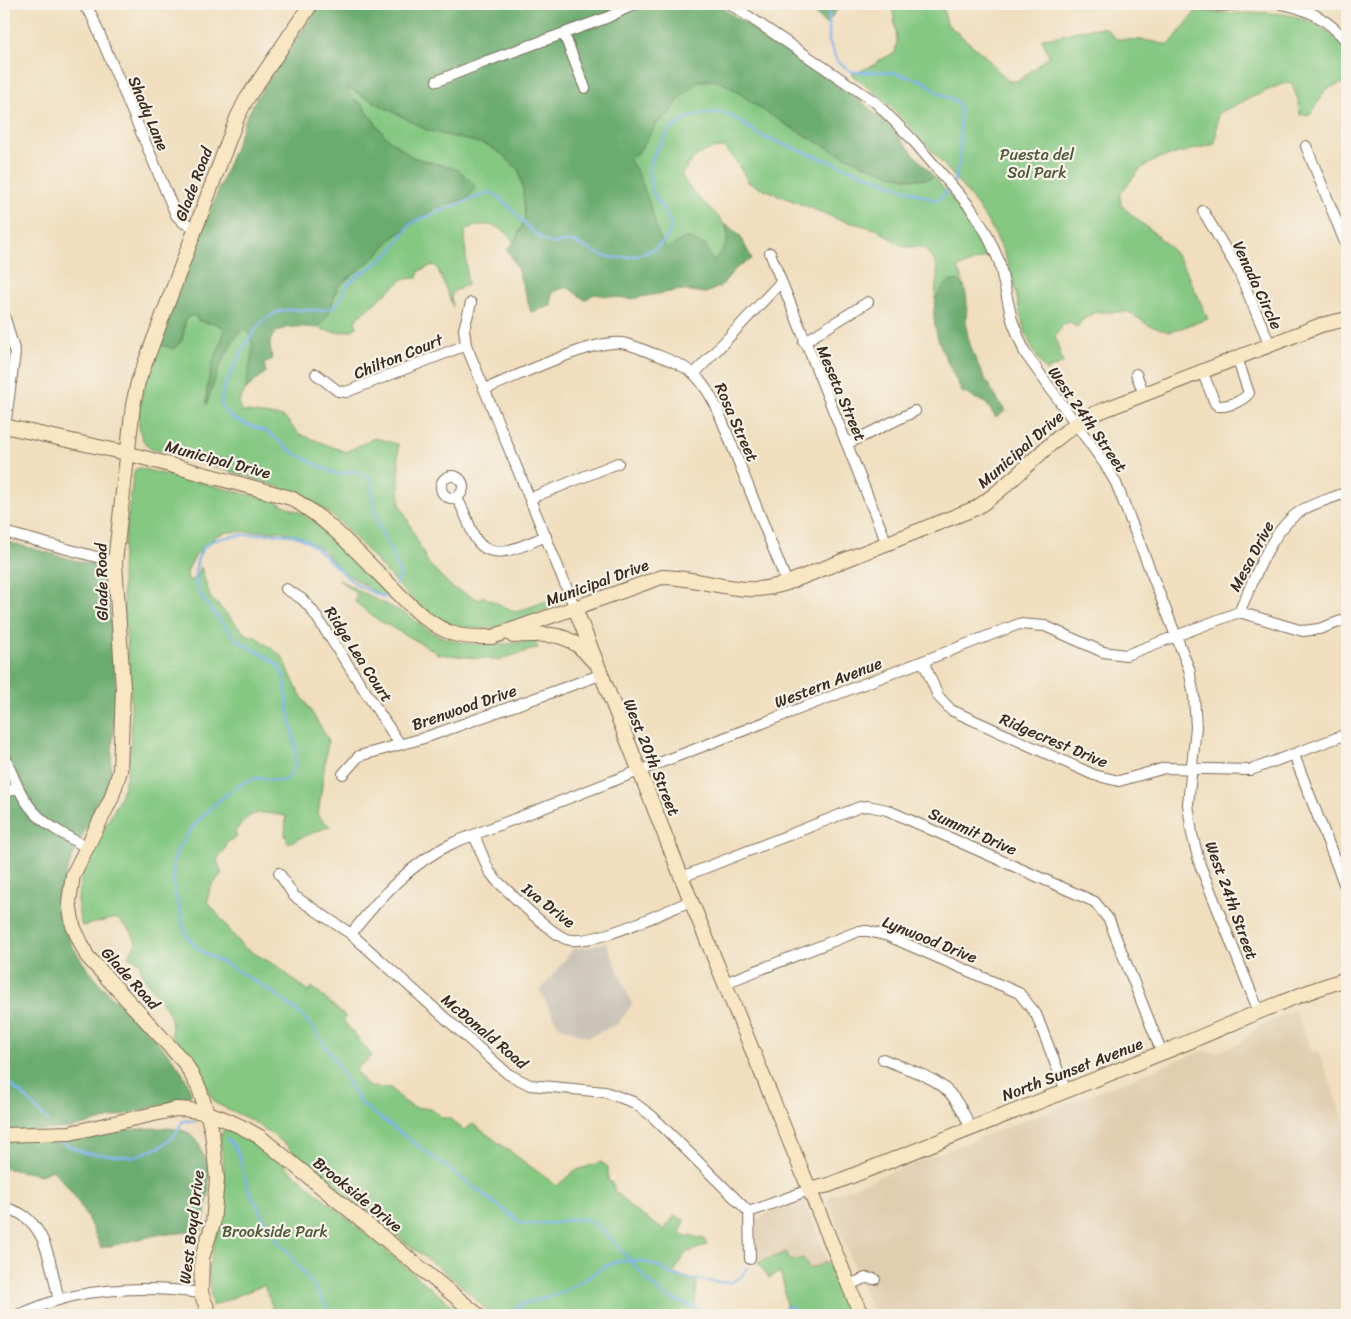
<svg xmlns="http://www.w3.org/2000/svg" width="1351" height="1319" viewBox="0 0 1351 1319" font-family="Sriracha,sans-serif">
<rect width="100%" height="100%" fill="#f7f3e8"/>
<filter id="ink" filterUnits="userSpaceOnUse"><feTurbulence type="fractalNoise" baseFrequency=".02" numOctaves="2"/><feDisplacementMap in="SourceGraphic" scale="10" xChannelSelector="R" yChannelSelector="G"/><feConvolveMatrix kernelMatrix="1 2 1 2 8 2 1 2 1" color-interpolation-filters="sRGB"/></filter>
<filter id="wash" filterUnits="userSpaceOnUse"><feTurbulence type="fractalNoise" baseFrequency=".0096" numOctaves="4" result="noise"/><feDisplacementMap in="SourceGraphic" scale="20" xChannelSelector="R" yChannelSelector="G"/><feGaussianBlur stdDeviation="1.12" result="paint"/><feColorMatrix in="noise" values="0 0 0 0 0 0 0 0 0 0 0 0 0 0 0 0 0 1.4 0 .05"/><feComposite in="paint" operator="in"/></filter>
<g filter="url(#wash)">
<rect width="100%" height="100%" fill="#f0debe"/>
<path fill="#e1ceb1" d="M1295 1010 1312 1053 1318 1051 1347 1126V1315H874L828 1202 830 1196 1202 1051 1217 1052 1238 1044 1261 1025Z
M799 1199 805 1203 827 1262 809 1269 778 1254 758 1263 755 1222 769 1212Z"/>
<path fill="#cbc3b8" d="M606 942 632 1004 618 1024 588 1037 559 1026 540 991 574 948H585Z"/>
<path fill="#84c882" stroke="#607950" d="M892 4H942L947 24 985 56 1008 81H1018L1049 56 1042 38C1065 37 1083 26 1106 28L1116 39 1144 40 1169 45 1197 10C1244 20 1288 0 1329 33 1335 38 1344 46 1347 53 1351 64 1347 83 1347 95L1342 83 1326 89 1311 114 1300 115 1299 102 1291 82C1283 82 1228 108 1218 114L1215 144 1159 158 1140 169 1120 194 1121 205C1140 224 1167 239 1181 262 1191 279 1199 300 1208 319L1169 332 1148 325 1129 312H1096L1081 321 1077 328 1070 322 1064 324 1055 336 1063 363 1046 371C1017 331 1022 304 1007 261 991 218 963 187 933 152 907 124 883 95 851 75L876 64 877 61 895 53 897 40Z
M698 81C704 81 712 80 718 81 730 85 754 105 766 112 797 132 899 192 934 177L964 213 988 256 958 268 965 288 958 281 948 282 935 300C935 272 945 270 923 247H904L876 229 840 220 749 183 734 158 724 148C705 147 690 158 682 175 694 207 757 226 712 261L667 249 659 240 651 208 628 159 637 154 658 122 669 114 680 98Z
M346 87 429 131 468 139 487 145 502 154 519 170 523 189 525 220 514 243C502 223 484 221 465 230L467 285 453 292 451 298 453 307 437 267 433 265 419 271 417 278 403 279 358 317 355 321 357 327C348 335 329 332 318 328L328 315 338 286 374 258 391 239 435 208 468 198 459 170 412 157 386 137 361 104 350 96Z
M192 315 206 323H214L225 328C222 354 205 375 206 403L217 371 236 337 245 328 252 337 253 348 246 389 239 401 241 411 284 417 299 434 346 452 374 438 398 444 400 504 428 563 453 588 480 600 482 596 516 612 560 596 558 604C546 611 532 615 519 620 419 659 388 551 318 506 297 492 273 485 249 477 216 467 184 457 151 449 123 429 150 370 159 344L173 349 182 341 186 319Z
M139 468 271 500 302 513 330 535 392 600 381 595 340 570 323 550 310 542 282 531 228 532 218 535 196 554 187 571 188 581 196 578 201 567 210 597 246 634 256 637 282 656 296 687 328 739 318 816 330 826 288 843 285 834 286 816C259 812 252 808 235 832L237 836 225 844 226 848 217 860 222 873 210 888 207 901 243 947 277 966 309 992 312 987 346 1017 343 1020 372 1056 355 1070 369 1087 391 1088 402 1100 413 1107 431 1109 443 1118H449L464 1130 473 1124 557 1186 574 1171 601 1162 608 1167V1180L613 1184 615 1193 620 1195 631 1208 664 1230 675 1215 685 1221 680 1232 688 1238 690 1236 704 1239 707 1245 686 1253 673 1274 697 1280 694 1315H492L455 1280 322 1179 284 1143 251 1120 215 1103 190 1057 171 1035C178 1004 141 990 140 962L128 956 136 943 132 932 116 918 82 926C63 868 117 827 127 773 138 707 124 641 122 575 122 542 130 509 133 477L135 470Z
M338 579C360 592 383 603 406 614 415 618 421 627 431 632 465 649 498 645 535 641L538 648 498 660 437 654 433 650 378 620 355 602 357 594Z
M231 1128 268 1152 463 1315H284L280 1306 273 1309 264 1285 212 1306 208 1269 220 1221 224 1191V1167L220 1138 223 1131Z
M786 1252 790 1261 803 1258 809 1269 827 1262 849 1315H787L784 1286 780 1272 769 1278 758 1263Z"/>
<path fill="#6bac70" stroke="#536b47" d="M320 4H716L860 100 891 128 934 177C899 192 797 132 766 112 754 105 730 85 718 81 712 80 704 81 698 81L680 98 669 114 658 122 637 154 629 159C640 174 647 195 652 213 656 226 658 238 667 249L686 237 706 246 712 261C726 250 730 241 726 224L740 236 752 259 735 269 721 286 706 293 681 290 630 299 594 294 585 300 567 287 552 292 551 306 531 312 517 267 507 249 514 243 525 220 523 189 519 170 502 154 487 145 429 131 347 87 350 96 361 104 386 137 412 157 459 170 476 187 468 198 435 208 391 239 374 258 338 286 328 315 318 328C304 327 272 322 270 344 270 349 272 354 272 360L264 364 266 372 246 389C247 366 260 347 245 328 223 348 215 378 207 405 206 391 209 376 213 362 218 350 223 341 224 328L214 323 198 321 197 317 192 315 186 319C182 331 185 342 173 349L159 344 247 116 256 99Z
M805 4H841L826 25Z
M958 280C971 294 966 306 966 323 968 354 989 386 1005 411L996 418 986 403 962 392C948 361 915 311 948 282Z
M4 541 101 567 107 574 116 688 111 770 109 782C95 815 73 847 64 882 47 945 111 994 149 1033 165 1050 187 1071 191 1095L186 1099 72 1128 4 1132Z
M120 1126 123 1130C142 1130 182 1122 195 1138 202 1145 200 1154 208 1162 211 1186 207 1207 201 1231L157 1235 101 1248C89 1219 75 1191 52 1170L41 1175 4 1168V1139Z"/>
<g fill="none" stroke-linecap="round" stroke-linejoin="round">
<path stroke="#7cb2ea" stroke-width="2.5" d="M829 4V41L837 61 852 72H890L924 81 938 93 956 101 960 108V159L954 182
M395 584 401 576 374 513 371 480 364 473 352 471 338 475C322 467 306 460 291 451 283 446 278 439 270 434 256 425 229 424 222 406 218 393 231 375 236 363 244 347 255 324 272 315 291 303 317 315 331 308 342 302 341 292 348 284 361 270 378 266 390 252 399 242 403 231 413 222L490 192C512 203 522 227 544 240 556 247 562 240 573 242 584 246 593 252 604 256 622 261 657 254 667 237 670 234 670 227 671 223L651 189 649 167 654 154 670 129 695 115 718 112 732 116 761 136 937 201 949 189
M389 592 385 598C373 592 360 588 351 580 334 567 318 545 299 537 283 531 222 534 209 543 193 554 193 580 201 596 206 603 232 635 238 640 251 651 272 655 281 670 288 682 285 694 288 708 290 720 294 733 295 745 297 758 297 773 285 780 277 784 266 777 257 778 230 783 179 835 174 860 171 877 174 891 179 907 182 917 183 932 189 939 198 952 216 959 229 966 256 982 286 998 307 1021 330 1046 342 1078 363 1105L523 1224 556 1223 570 1219 588 1220 605 1232 650 1283 666 1297 703 1310 705 1315
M4 1080 23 1095 48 1121
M227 1139 234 1146 239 1156 248 1189 263 1216 266 1228 288 1252 318 1292 331 1315
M61 1142 85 1153 133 1157 162 1146 174 1136 183 1121H195
M507 1315 522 1304 564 1292 606 1266 619 1261H639L656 1265 670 1274 689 1279 730 1283 741 1277 747 1268
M772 1315 790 1306 800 1315"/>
</g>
</g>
<g filter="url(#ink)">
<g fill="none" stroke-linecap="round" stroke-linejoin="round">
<defs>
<path id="street" d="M82 4 91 14 176 215 184 223 195 227
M730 4 875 102 911 138 970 207 987 234 999 261 1012 320 1025 353 1104 463 1116 483 1189 669 1194 696 1196 727 1188 804 1192 834 1200 865 1259 1012
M1200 4 1220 6 1242 4
M1281 4C1308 8 1330 21 1347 42
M564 34 585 88
M437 81 487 61 606 18 635 4
M1306 146 1347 247
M1203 211 1238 270 1270 345
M770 253 887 544
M471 303 464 329 466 345 575 608
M4 315 15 353 5 426
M804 342 868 302
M1202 371 1215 403 1218 406C1228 407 1243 401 1249 393L1237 358
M695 373 781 282
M316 374 338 391 346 392 466 345
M1136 374 1144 394
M485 389C516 377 590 340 621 343 632 344 645 351 657 355 692 368 700 375 717 408L787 583
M847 444 915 411
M441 487a11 11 0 1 1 22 0a11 11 0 1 1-22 0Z
M456 497C464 509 468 523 474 536 490 566 523 545 546 536
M531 498 618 463
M4 532 115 562
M286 589 302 599 312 610 399 743
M1239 612C1255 579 1271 527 1304 509 1317 502 1333 498 1347 492
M923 661 938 696 951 710 1094 775 1119 781 1165 768 1251 770 1347 734
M4 754C26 811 33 818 86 847
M1294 755 1347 891
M343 774 359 756 424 738 600 675
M4 793 17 788
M474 835 489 871 496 880C515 897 543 927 564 938 587 950 665 911 691 901
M279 873 294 896 351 934 508 1074 530 1085 605 1092 633 1102 652 1116 749 1212 750 1259
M682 877 860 807 868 806 887 810 1095 902 1109 920 1162 1053
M351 934C381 896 410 863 455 842L1019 624 1045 626 1103 652 1126 655 1239 612 1303 631 1319 629 1347 619
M725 983 859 931H868L888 936 1019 993 1036 1014 1066 1091
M883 1059C928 1078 950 1078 970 1127
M4 1208C47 1215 50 1265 59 1300
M749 1212 809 1190
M849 1285 865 1278 875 1279
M18 1315C31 1310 44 1304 58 1300 101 1287 156 1287 201 1293"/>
<path id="secondary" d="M4 426 126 453 291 498C329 520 357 552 388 583 407 602 427 625 454 634 466 638 479 637 492 637L662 577C692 577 719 588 748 589 762 590 774 587 787 583L976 508C1018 481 1047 439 1091 415L1321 325 1347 319
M575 608 691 901 861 1315
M513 636C547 634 568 629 592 660
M4 1135 70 1133 176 1109C207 1109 234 1122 260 1137L478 1315
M809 1190 829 1185C940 1140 1052 1096 1164 1052 1225 1028 1284 998 1347 979
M210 1315 201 1293 202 1258 213 1223 217 1179 212 1132 207 1113 199 1088 185 1063 87 956 73 926 69 902 73 875 111 799 120 771 123 688 115 562 133 405 138 382 237 118 246 100 311 4"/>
</defs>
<use href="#street" stroke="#7a6956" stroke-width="12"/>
<use href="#secondary" stroke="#7a6956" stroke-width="16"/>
<use href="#street" stroke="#fff" stroke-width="10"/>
<use href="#secondary" stroke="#f9e7c3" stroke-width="14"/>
</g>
</g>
<g text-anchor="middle" stroke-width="4.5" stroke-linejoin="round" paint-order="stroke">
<g font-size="16" fill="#3b2a1e" stroke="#f7f3e8">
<text transform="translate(149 113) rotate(67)" y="6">Shady Lane</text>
<text transform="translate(193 184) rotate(-69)" y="6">Glade Road</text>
<text transform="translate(1258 285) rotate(65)" y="6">Venada Circle</text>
<text transform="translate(398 356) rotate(-22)" y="6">Chilton Court</text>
<text transform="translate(842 393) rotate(67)" y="6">Meseta Street</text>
<text transform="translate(1088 419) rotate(55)" y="6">West 24th Street</text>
<text transform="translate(737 422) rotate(66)" y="6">Rosa Street</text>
<text transform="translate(1020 449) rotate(-41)" y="6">Municipal Drive</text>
<text transform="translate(218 459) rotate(15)" y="6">Municipal Drive</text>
<text transform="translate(1251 556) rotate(-62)" y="6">Mesa Drive</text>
<text transform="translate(101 582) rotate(-91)" y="6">Glade Road</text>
<text transform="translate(597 582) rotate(-20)" y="6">Municipal Drive</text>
<text transform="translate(359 654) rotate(57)" y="6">Ridge Lea Court</text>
<text transform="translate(828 682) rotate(-21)" y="6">Western Avenue</text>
<text transform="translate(464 707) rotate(-19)" y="6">Brenwood Drive</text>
<text transform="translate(1054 740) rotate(23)" y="6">Ridgecrest Drive</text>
<text transform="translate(652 757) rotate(68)" y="6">West 20th Street</text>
<text transform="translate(973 831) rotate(24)" y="6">Summit Drive</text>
<text transform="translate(1232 900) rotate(70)" y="6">West 24th Street</text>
<text transform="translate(549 905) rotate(38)" y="6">Iva Drive</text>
<text transform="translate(930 939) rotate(22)" y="6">Lynwood Drive</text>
<text transform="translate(131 978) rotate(48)" y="6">Glade Road</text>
<text transform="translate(485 1031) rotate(40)" y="6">McDonald Road</text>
<text transform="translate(1072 1069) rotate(-21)" y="6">North Sunset Avenue</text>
<text transform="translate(358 1194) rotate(39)" y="6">Brookside Drive</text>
<text transform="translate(191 1227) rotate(-83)" y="6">West Boyd Drive</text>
</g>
<g font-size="16" fill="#51593c" stroke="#f7f3e8">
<text x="1037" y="160">Puesta del<tspan x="1037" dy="18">Sol Park</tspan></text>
<text x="275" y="1237">Brookside Park</text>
</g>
</g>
<rect width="1351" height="1319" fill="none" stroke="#f7f3e8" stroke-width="20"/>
</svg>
